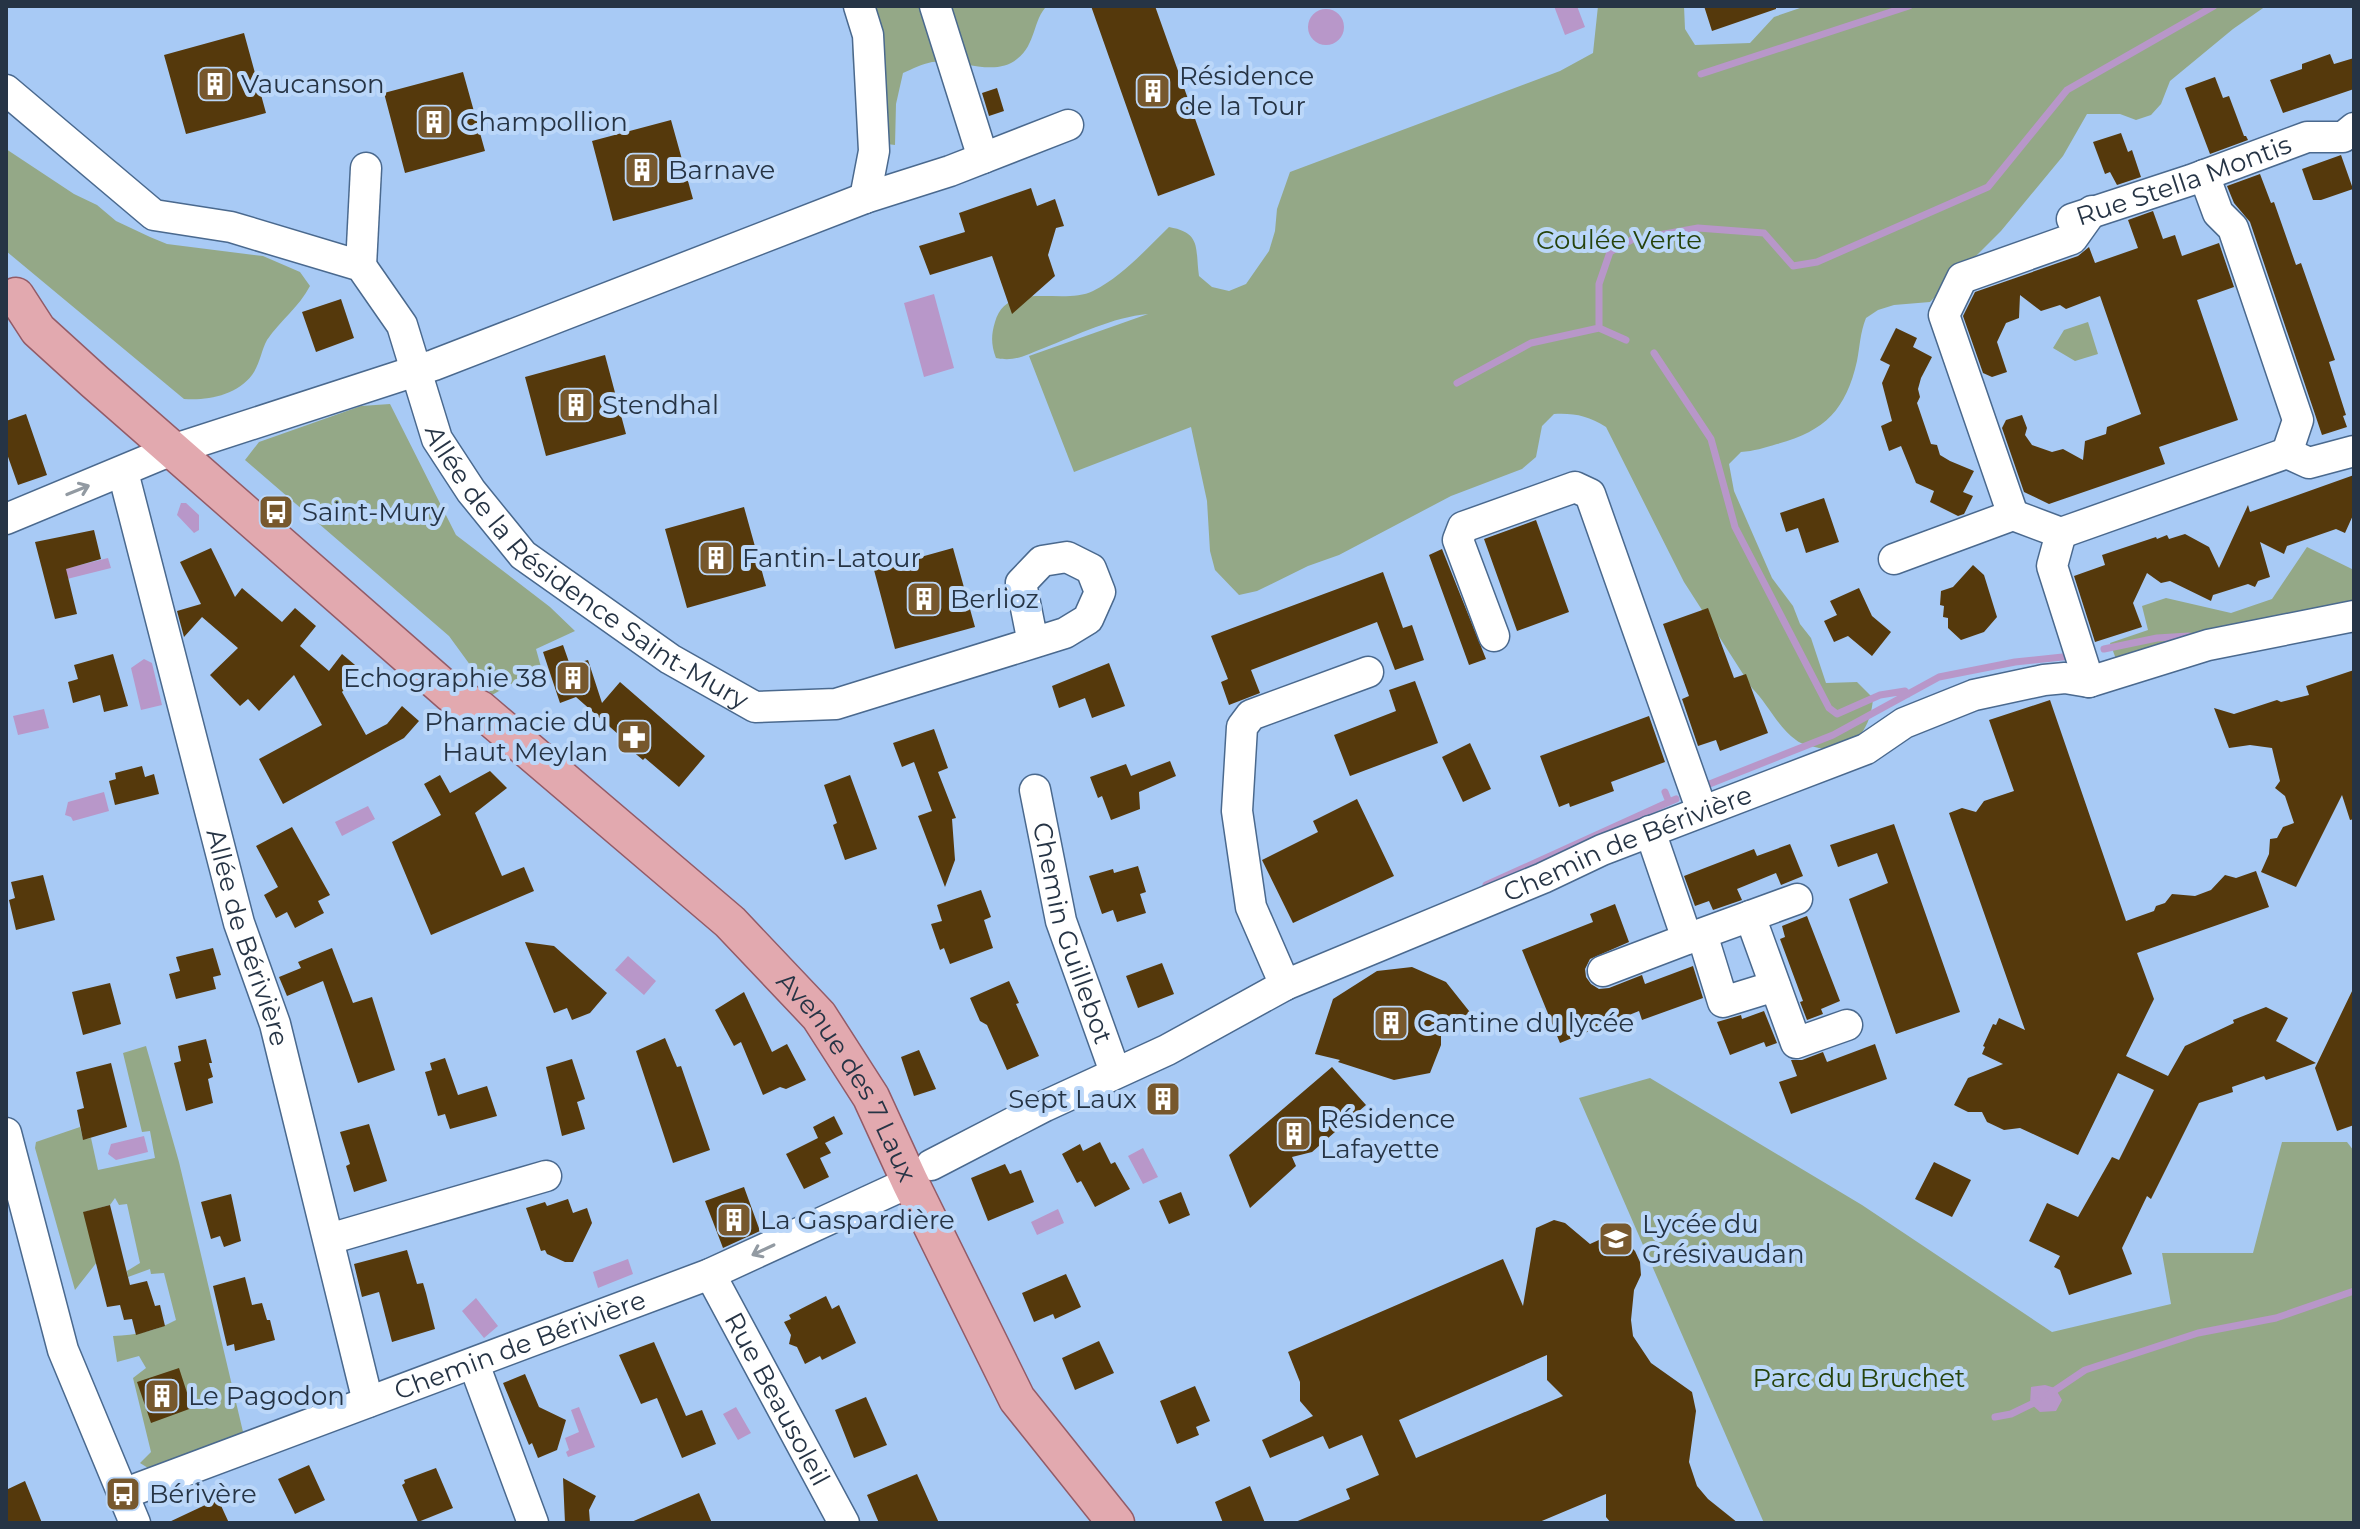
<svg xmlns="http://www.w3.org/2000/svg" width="2360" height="1529" viewBox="0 0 2360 1529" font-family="Montserrat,sans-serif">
<rect width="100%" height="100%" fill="#a8caf5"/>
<path fill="#94a887" d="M851 6H1047C1033 19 1036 45 1017 59 994 78 959 58 932 62 922 64 912 69 903 73L896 104 895 145 871 142 853 66Z
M1598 6H1684L1685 29 1695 45 1750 43 1774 17 1800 8 1834 6H2266L2233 29 2170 81 2161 104 2151 115 2136 120 2120 114H2087L2063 156 2001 231 1930 302 1894 305 1878 310 1866 318C1860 333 1860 346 1857 361 1846 410 1825 431 1777 444 1764 448 1754 451 1741 452L1729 464 1734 491 1772 578 1793 606 1800 624 1811 638 1826 683 1857 682 1873 698C1871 729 1854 754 1819 748 1811 746 1802 745 1796 740 1777 726 1768 704 1752 688L1684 582 1606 427C1588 416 1575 413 1554 414L1542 426 1536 457 1522 469 1451 496 1339 555 1308 566 1257 591 1239 595 1215 570 1210 551 1207 501 1191 427 1074 472 1029 356 1148 314C1113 317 1077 335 1044 348 1026 355 1015 362 996 358 991 345 991 335 995 322 1007 279 1063 306 1093 291 1124 275 1144 251 1169 227 1202 233 1195 248 1199 276L1212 287 1229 291 1246 284 1269 251 1275 231 1277 209 1290 172 1560 71 1593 53Z
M6 149 74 194 97 205 116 221 150 237 167 244 263 256 300 272 310 286C299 307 280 321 267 340 261 351 260 364 252 375 237 395 207 401 184 399L6 251Z
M2088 322 2098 354 2075 361 2053 348 2064 330Z
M390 404 456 535 550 607 575 631 536 649 541 667 492 695 449 636 245 460 259 442 361 406Z
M2307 547 2354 570V610L2116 659 2110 643 2148 630 2142 606 2166 598 2231 613 2272 599Z
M146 1046 179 1162 244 1436 148 1468 140 1463 151 1452 133 1378 146 1368 139 1356 117 1362 113 1336C136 1335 156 1331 176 1320L164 1273 151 1274 150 1269 128 1277 127 1271 140 1263 127 1204 119 1205 115 1198 110 1205 84 1212 97 1262 75 1290 35 1148 36 1142 80 1127 83 1139 91 1138 98 1170 155 1158 150 1131 142 1132 123 1053Z
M1650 1078 1862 1205 2052 1332 2171 1304 2162 1253H2253L2282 1142H2347L2354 1151V1523H1764L1579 1098Z"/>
<path fill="#b897c9" d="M1554 6H1577L1585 27 1565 35Z
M1308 27a18 18 0 1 1 36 0a18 18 0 1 1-36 0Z
M934 294 954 368 924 377 904 303Z
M181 503H186L199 515V530L194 533 177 515Z
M108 558 111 568 59 581 56 571Z
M144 659 152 663 162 705 141 710 131 668Z
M44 709 49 728 18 735 13 716Z
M104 792 109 811 73 821 71 817 65 815 68 802Z
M368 806 375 819 342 836 335 822Z
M628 956 656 981 644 995 615 970Z
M144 1136 148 1152 116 1160 108 1154 111 1144Z
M1143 1148 1158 1177 1143 1184 1128 1156Z
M1058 1209 1064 1223 1037 1235 1031 1222Z
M628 1259 633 1274 598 1288 593 1272Z
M476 1298 498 1326 484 1338 462 1311Z
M2045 1385 2055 1388 2062 1400 2056 1411 2040 1412 2030 1403 2031 1387Z
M579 1407 595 1447 568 1457 566 1452 569 1450 565 1438 579 1432 571 1410Z
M736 1407 751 1433 738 1440 723 1414Z"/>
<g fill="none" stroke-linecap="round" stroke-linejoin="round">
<path stroke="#b897c9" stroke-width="7" d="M1701 74 1909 6
M1659 235 1698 228 1764 233 1793 266 1817 262 1988 187 2067 90 2214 6
M1599 328V284L1610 252 1635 238
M1654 353 1711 439 1735 527 1829 708 1837 714 1880 695 1905 691 1908 694
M1457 383 1531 343 1599 328 1626 340
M2104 649 2157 638 2189 636
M1707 785 1833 735 1939 677 2015 662 2072 656
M1665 792 1669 802 1676 799
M1486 885 1669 802
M2048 1395 2085 1370 2198 1333 2276 1318 2354 1291
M1995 1417 2011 1414 2038 1401"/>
</g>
<path fill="#55390c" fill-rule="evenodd" d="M1091 6H1155L1215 175 1158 196Z
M1704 6H1776V9L1712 31Z
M244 33 266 113 186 134 164 55Z
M2330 54 2334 64 2354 58V89L2283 113 2270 80 2302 69V64Z
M463 72 485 151 405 173 384 93Z
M2215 77 2223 98 2229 96 2244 136H2246L2248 140 2210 154 2185 88Z
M997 88 1004 111 989 116 982 93Z
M671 120 693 199 613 221 592 141Z
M2121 133 2128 152 2132 150 2141 177 2117 185 2110 172 2105 174 2093 142Z
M2341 155 2353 189 2321 200H2313L2302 169Z
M2260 174 2271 203 2274 202 2296 265 2301 263 2335 360 2329 362 2346 415 2343 416 2347 427 2322 435 2250 222 2234 203 2227 186Z
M1031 188 1037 206 1055 199 1064 226 1056 228 1048 255 1055 276 1012 314 992 256 930 275 919 246 965 232 959 213Z
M2153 211 2163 239 2175 235 2182 256 2219 243 2234 287 2197 300 2238 420 2159 447 2165 464 2049 504 2024 492 2002 428 2006 420 2022 415 2027 428 2025 435 2032 445 2052 452 2063 449 2083 460 2085 441 2106 434 2107 427 2141 414 2100 296 2066 309 2060 305 2041 311 2020 295 2019 318 2006 323 1997 342 2007 372 1992 377 1983 373 1963 316 1975 292 2078 256 2089 247 2095 263 2138 248 2128 220Z
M341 299 354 338 316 352 302 312Z
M1896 328 1917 338 1913 347 1932 357 1921 378 1918 389 1920 397 1917 403 1931 444 1937 445 1940 455 1950 461 1974 471 1963 492 1973 496 1964 514 1958 516 1930 502 1934 491 1916 483 1901 446 1889 451 1881 426 1892 421 1882 383 1890 365 1880 360Z
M605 355 626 434 546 456 525 377Z
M26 414 47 475 18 485 6 451V421Z
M2354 475V513L2345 533 2336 529 2287 546 2284 554 2260 542 2270 577 2258 581 2255 587 2248 584 2213 595 2211 601 2170 581 2161 583 2147 573 2133 603 2142 627 2095 642 2074 576 2105 565 2102 555 2156 537 2157 539 2167 535 2169 539 2185 534 2209 547 2219 568 2248 505 2250 512Z
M1824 498 1839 542 1806 553 1798 528 1786 532 1780 513Z
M744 507 766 586 687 608 665 529Z
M1536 520 1569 612 1517 631 1484 539Z
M94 530 101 559 66 569 77 614 55 619 35 542Z
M211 548 235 597 242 588 282 622 295 608 316 626 300 646 329 671 342 654 361 670 342 692 366 735 387 724 402 706 419 721 404 738 283 804 259 759 322 725 294 675 259 711 248 699 240 706 210 675 238 648 202 617 184 637 177 611 201 604 180 562Z
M953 548 975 627 895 649 874 570Z
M1442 549 1486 659 1469 665 1429 555Z
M1973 565 1984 575 1997 617 1984 632 1961 640 1948 628V618L1943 617 1944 606 1940 605 1941 591 1953 587Z
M1383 572 1403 628 1412 625 1424 660 1395 670 1377 622 1251 670 1260 693 1229 705 1221 682 1228 679 1211 636Z
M1859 588 1872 616 1891 632 1872 656 1848 636 1834 642 1824 621 1837 615 1830 601Z
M1708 608 1734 678 1746 674 1768 733 1720 751 1716 740 1698 746 1682 699 1689 696 1663 624Z
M563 645 570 665 588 660 602 703 620 682 705 756 679 787 645 758 643 760 625 745 627 742 576 697 560 703 543 652Z
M113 654 128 706 104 712 100 695 73 703 68 682 78 679 74 665Z
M1109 663 1125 706 1092 718 1085 698 1059 708 1052 686Z
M2354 670V819L2350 820 2342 795 2296 887 2261 872 2269 854 2270 839 2277 838 2283 827 2294 823 2285 796 2275 788 2280 781 2272 748 2250 745 2229 748 2214 708 2234 714 2277 700 2281 702 2309 695 2306 686Z
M1415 681 1438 743 1350 776 1334 735 1396 711 1389 690Z
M2050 700 2126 921 2154 911 2156 906 2165 903 2172 894 2195 896 2211 890 2225 875 2236 878 2256 871 2269 907 2137 953 2154 999 2126 1056 2168 1076 2185 1046 2234 1023 2233 1020 2266 1007 2288 1018 2276 1041 2316 1063 2266 1080 2264 1076 2232 1087 2233 1092 2199 1103 2151 1199 2147 1196 2122 1248 2132 1274 2069 1295 2060 1270 2054 1267 2060 1256 2029 1241 2047 1203 2078 1217 2112 1157 2119 1160 2154 1090 2118 1073 2078 1155 2020 1128 2004 1130 1987 1122 1982 1112H1968L1954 1105 1968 1078 2003 1064 1982 1054 1985 1047 1983 1046 1993 1024 1996 1025 1999 1018 2025 1030 1949 813 1962 808 1976 812 1984 801 2014 791 1989 720Z
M1649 716 1665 762 1611 782 1614 791 1570 807 1569 803 1559 807 1540 756Z
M934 729 948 768 938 772 956 818 952 819 955 860 945 887 918 816 932 811 914 762 902 767 893 743Z
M1470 743 1491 789 1463 802 1442 757Z
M1170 761 1176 776 1139 792 1140 809 1111 820 1102 796 1098 798 1090 777 1126 764 1131 776Z
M142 766 145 777 154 774 159 794 115 805 109 781 116 779 115 773Z
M490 771 507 788 475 813 502 876 524 867 534 891 431 935 392 842 441 815 424 784 440 775 450 793Z
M850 775 877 849 845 860 833 825 837 823 824 785Z
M1357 799 1394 876 1293 923 1262 860 1318 832 1313 821Z
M1894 824 1960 1012 1896 1034 1849 899 1888 883 1877 853 1838 867 1830 845Z
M292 827 330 895 318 901 324 913 295 928 287 912 276 918 264 895 278 887 256 846Z
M1790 844 1803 876 1781 885 1776 873 1737 889 1742 900 1713 910 1709 901 1695 906 1684 876 1754 849 1757 856Z
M1138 866 1146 892 1140 894 1146 913 1117 922 1113 910 1102 914 1089 876 1113 869 1114 873Z
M43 875 55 920 16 930 9 900 15 898 11 882Z
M981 890 991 917 984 920 993 948 950 964 944 948 940 950 931 924 942 921 937 905Z
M1615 904 1629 942 1590 959 1585 969 1586 977 1591 984 1599 989 1609 988 1642 975 1645 984 1693 966 1703 998 1642 1020 1639 1011 1560 1043 1522 950 1593 922 1590 914Z
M1807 916 1840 1001 1821 1009 1823 1014 1807 1020 1800 1002 1803 1001 1780 939 1785 937 1782 926Z
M525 942 554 946 607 993 590 1013 572 1020 567 1008 554 1013Z
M213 948 221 975 213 977 216 989 176 999 169 974 180 971 176 957Z
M332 948 353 1003 372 997 395 1070 358 1083 323 981 287 996 279 977 301 968 298 962Z
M1162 963 1174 994 1138 1008 1126 976Z
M1412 967 1446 982 1473 1016 1441 1029V1045L1430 1073 1394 1080 1338 1062 1340 1060 1315 1054 1333 999 1377 971Z
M1009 981 1019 1003 1016 1004 1039 1056 1007 1070 987 1025 980 1021 970 998Z
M110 983 121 1024 83 1035 72 992Z
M2354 987V1125L2337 1131 2315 1068Z
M744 992 772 1052 787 1044 806 1080 786 1089 780 1087 763 1095 741 1042 734 1046 715 1010Z
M1764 1011 1777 1043 1766 1047 1764 1042 1730 1055 1717 1022 1741 1015 1742 1019Z
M665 1038 677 1067 681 1066 710 1150 673 1163 636 1051Z
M206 1039 212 1063H209L213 1077 208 1079 213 1103 186 1111 174 1063 181 1061 178 1046Z
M1875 1044 1887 1079 1791 1114 1779 1082 1797 1076 1791 1060H1802L1823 1052 1827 1062Z
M919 1050 936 1089 914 1096 901 1057Z
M445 1058 458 1095 487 1086 497 1116 450 1129 445 1114 438 1116 425 1072 432 1070 430 1063Z
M572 1059 585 1099 577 1102 585 1129 562 1136 546 1067Z
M111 1063 127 1127 83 1140 77 1110 84 1108 76 1072Z
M1332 1067 1366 1105 1312 1152 1292 1157 1296 1166 1250 1208 1229 1155Z
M834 1116 843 1134 825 1143 831 1153 820 1158 829 1177 804 1189 786 1154 818 1138 813 1127Z
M369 1124 387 1181 354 1192 346 1166 350 1164 340 1132Z
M1100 1142 1111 1164 1115 1162 1130 1189 1095 1207 1081 1181 1077 1183 1062 1154 1080 1144 1083 1151Z
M1934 1162 1971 1180 1952 1217 1915 1199Z
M1005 1164 1010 1174 1021 1170 1034 1202 988 1221 971 1178Z
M744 1187 760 1231 723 1248 705 1201Z
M1181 1192 1190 1215 1169 1224 1159 1201Z
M231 1194 241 1241 224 1247 220 1236 211 1239 201 1202Z
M568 1199 573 1213 587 1208 592 1223 573 1262H565L547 1254 545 1250 541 1251 526 1208 545 1202 547 1206Z
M110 1205 130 1285 147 1281 155 1306 160 1305 165 1326 136 1335 132 1319 124 1320 120 1305 107 1307 83 1212Z
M1554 1220 1565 1223 1590 1244 1601 1239H1615L1626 1242 1635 1251 1640 1262 1641 1275 1634 1290 1631 1320 1633 1336 1651 1363 1692 1392 1696 1411 1689 1462 1697 1486 1708 1499 1738 1523H1611L1606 1517V1494L1537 1523H1293L1350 1499 1346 1489 1379 1475 1362 1435 1329 1449 1323 1436 1270 1458 1262 1440 1313 1416 1300 1401V1382L1288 1352 1503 1259 1523 1306 1536 1228ZM1547 1355V1380L1563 1396 1416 1458 1399 1420Z
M407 1250 417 1284 423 1283 426 1293 435 1329 392 1342 379 1292 362 1297 354 1264Z
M1066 1274 1081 1307 1055 1319 1053 1314 1034 1322 1022 1293Z
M245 1277 252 1305 262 1303 267 1320H270L275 1340 235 1351 234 1344 227 1346 213 1286Z
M826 1296 832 1309 839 1305 856 1343 822 1360 820 1356 805 1364 797 1347 789 1344 791 1335 784 1322 791 1319 789 1315Z
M1099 1341 1114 1373 1075 1390 1062 1358Z
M654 1342 686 1416 702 1410 716 1444 682 1458 657 1398 641 1404 619 1355Z
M179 1368 192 1408 151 1423 137 1382Z
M525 1374 539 1407 566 1420 557 1450 538 1458 532 1443 529 1445 503 1383Z
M1195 1386 1210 1421 1196 1427 1199 1435 1177 1444 1160 1401Z
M866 1397 887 1445 854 1458 835 1410Z
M309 1465 325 1500 295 1514 278 1479Z
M436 1468 453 1508 418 1522 402 1485 405 1483 404 1480Z
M917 1474 939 1523H879L867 1495Z
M563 1478 596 1496 589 1510 590 1523H565Z
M25 1481 42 1523H6V1490Z
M1250 1486 1265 1523H1223L1215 1502Z
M699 1493 712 1523H629Z
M218 1499 229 1523H167Z"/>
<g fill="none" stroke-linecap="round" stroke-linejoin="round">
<defs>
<g id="minor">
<path d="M859 6 868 35 874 151 865 198"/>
<path d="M935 6 983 158"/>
<path id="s1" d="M6 90 154 215 231 227 361 266 402 325 437 439 471 491 523 555 670 659 755 707 836 704 1033 643 1065 633 1088 619 1100 592 1091 569 1067 557 1042 561 1021 583 1033 643"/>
<path d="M2204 175 2218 213 2233 228 2298 420 2287 453"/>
<path id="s2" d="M2072 219 2191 180 2307 137H2343L2354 128"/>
<path d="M361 266 366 168"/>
<path id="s3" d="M123 472 239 923 275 1024 368 1402"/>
<path d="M2013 515 1944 315 1962 278 2072 239 2092 211"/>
<path d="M6 519 172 450 434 365 865 198 950 171 1068 125"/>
<path d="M2061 533 2052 566 2089 682"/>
<path d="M1894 559 2013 515 2061 533 2287 453 2309 463 2354 451"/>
<path d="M1494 636 1458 540 1463 527 1575 487 1590 494 1702 811"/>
<path id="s4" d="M1035 790 1061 921 1115 1072"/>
<path d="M1750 916 1796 1043 1847 1025"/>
<path d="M1702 934 1723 1002 1775 986"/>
<path d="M1687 939 1797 899"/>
<path d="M1603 971 1687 939 1650 831"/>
<path d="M1285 985 1251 907 1237 811 1242 727 1251 715 1368 672"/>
<path d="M6 1133 63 1350 135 1523"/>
<path id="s5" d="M931 1165 1045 1106 1167 1050 1285 985 1543 878 1602 850 1866 749 1904 723 1974 695 2044 680 2065 678 2089 682 2208 645 2354 616"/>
<path d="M329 1239 546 1176"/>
<path id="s6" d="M710 1274 844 1523"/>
<path d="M474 1364 533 1523"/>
<path id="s7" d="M123 1494 710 1274 910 1182"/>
</g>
<g id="major">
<path id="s8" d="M16 296 38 330 94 381 451 694 480 709 730 922 819 1016 871 1097 910 1182 1017 1399 1116 1523"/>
</g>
</defs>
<use href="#minor" stroke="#4a698e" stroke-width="33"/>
<use href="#major" stroke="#935b67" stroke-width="39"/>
<use href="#minor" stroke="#fff" stroke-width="30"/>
<use href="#major" stroke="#e2a9af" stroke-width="36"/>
</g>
<defs><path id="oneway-shaft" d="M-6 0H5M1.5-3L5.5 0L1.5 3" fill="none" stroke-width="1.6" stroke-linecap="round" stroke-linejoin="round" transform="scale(2)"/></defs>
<g stroke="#929aa2">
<use href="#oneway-shaft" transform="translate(78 490) rotate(-22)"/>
<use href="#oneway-shaft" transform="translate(763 1250) rotate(155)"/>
</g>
<defs>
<symbol id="building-square" viewBox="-11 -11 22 22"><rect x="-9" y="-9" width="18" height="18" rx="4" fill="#77582d" stroke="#bbd7f9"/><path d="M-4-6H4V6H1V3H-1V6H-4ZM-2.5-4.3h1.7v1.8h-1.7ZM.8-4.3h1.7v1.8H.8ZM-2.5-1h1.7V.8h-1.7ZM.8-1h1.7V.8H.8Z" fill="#fff"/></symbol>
<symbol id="bus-square" viewBox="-11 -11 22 22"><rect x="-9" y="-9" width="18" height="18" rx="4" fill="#77582d" stroke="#bbd7f9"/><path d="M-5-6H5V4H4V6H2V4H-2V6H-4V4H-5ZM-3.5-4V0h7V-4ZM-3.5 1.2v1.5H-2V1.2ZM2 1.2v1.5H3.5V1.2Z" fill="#fff"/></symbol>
<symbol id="pharmacy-square" viewBox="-11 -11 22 22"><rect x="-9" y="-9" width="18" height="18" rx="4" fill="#77582d" stroke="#bbd7f9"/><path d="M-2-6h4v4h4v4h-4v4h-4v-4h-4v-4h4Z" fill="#fff"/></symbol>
<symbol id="school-square" viewBox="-11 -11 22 22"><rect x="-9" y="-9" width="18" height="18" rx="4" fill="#77582d" stroke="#bbd7f9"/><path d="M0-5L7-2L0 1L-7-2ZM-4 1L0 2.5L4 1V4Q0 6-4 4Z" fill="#fff"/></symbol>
</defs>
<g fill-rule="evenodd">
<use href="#building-square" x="195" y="64" width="40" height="40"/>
<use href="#building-square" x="1133" y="71" width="40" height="40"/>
<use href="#building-square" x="414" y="102" width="40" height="40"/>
<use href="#building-square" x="622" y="150" width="40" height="40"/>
<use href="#building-square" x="556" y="385" width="40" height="40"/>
<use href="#bus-square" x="256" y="492" width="40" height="40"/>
<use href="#building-square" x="696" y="538" width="40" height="40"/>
<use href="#building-square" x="904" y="579" width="40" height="40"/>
<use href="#building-square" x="553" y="658" width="40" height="40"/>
<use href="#pharmacy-square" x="614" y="717" width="40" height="40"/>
<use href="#building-square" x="1371" y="1003" width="40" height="40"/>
<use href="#building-square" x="1143" y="1079" width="40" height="40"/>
<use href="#building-square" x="1274" y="1114" width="40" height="40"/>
<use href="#building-square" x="714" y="1200" width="40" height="40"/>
<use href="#school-square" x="1596" y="1219" width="40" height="40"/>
<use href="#building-square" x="142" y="1376" width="40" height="40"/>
<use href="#bus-square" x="103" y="1474" width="40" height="40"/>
</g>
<g text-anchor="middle" stroke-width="8" stroke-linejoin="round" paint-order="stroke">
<g font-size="26" fill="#263445" stroke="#bbd7f9" text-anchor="start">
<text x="1179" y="85">Résidence<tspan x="1179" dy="30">de la Tour</tspan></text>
<text x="241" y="93">Vaucanson</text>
<text x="460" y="131">Champollion</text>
<text x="668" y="179">Barnave</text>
<text x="602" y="414">Stendhal</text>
<text x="302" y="521">Saint-Mury</text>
<text x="742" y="567">Fantin-Latour</text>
<text x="950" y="608">Berlioz</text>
<text x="547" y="687" text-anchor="end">Echographie 38</text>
<text x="608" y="731" text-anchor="end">Pharmacie du<tspan x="608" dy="30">Haut Meylan</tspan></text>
<text x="1417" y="1032">Cantine du lycée</text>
<text x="1137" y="1108" text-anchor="end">Sept Laux</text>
<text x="1320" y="1128">Résidence<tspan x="1320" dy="30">Lafayette</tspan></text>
<text x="760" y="1229">La Gaspardière</text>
<text x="1642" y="1233">Lycée du<tspan x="1642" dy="30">Grésivaudan</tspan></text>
<text x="188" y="1405">Le Pagodon</text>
<text x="149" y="1503">Bérivère</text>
</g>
<g font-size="26" fill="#263445" stroke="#bbd7f9">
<text dy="9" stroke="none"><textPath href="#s2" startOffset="118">Rue Stella Montis</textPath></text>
<text dy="9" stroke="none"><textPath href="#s1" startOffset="798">Allée de la Résidence Saint-Mury</textPath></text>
<text dy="9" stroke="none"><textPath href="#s5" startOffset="768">Chemin de Bérivière</textPath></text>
<text dy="9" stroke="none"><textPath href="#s4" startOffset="148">Chemin Guillebot</textPath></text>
<text dy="9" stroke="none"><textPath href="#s3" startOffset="482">Allée de Bérivière</textPath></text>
<text dy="9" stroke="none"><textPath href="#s8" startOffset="1148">Avenue des 7 Laux</textPath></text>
<text dy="9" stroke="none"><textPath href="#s7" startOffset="424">Chemin de Bérivière</textPath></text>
<text dy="9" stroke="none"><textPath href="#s6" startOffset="142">Rue Beausoleil</textPath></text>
</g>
<g font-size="26" fill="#26430c" stroke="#bbd7f9">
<text x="1619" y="249">Coulée Verte</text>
<text x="1859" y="1387">Parc du Bruchet</text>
</g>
</g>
<rect width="2360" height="1529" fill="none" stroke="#263445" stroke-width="16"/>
</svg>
